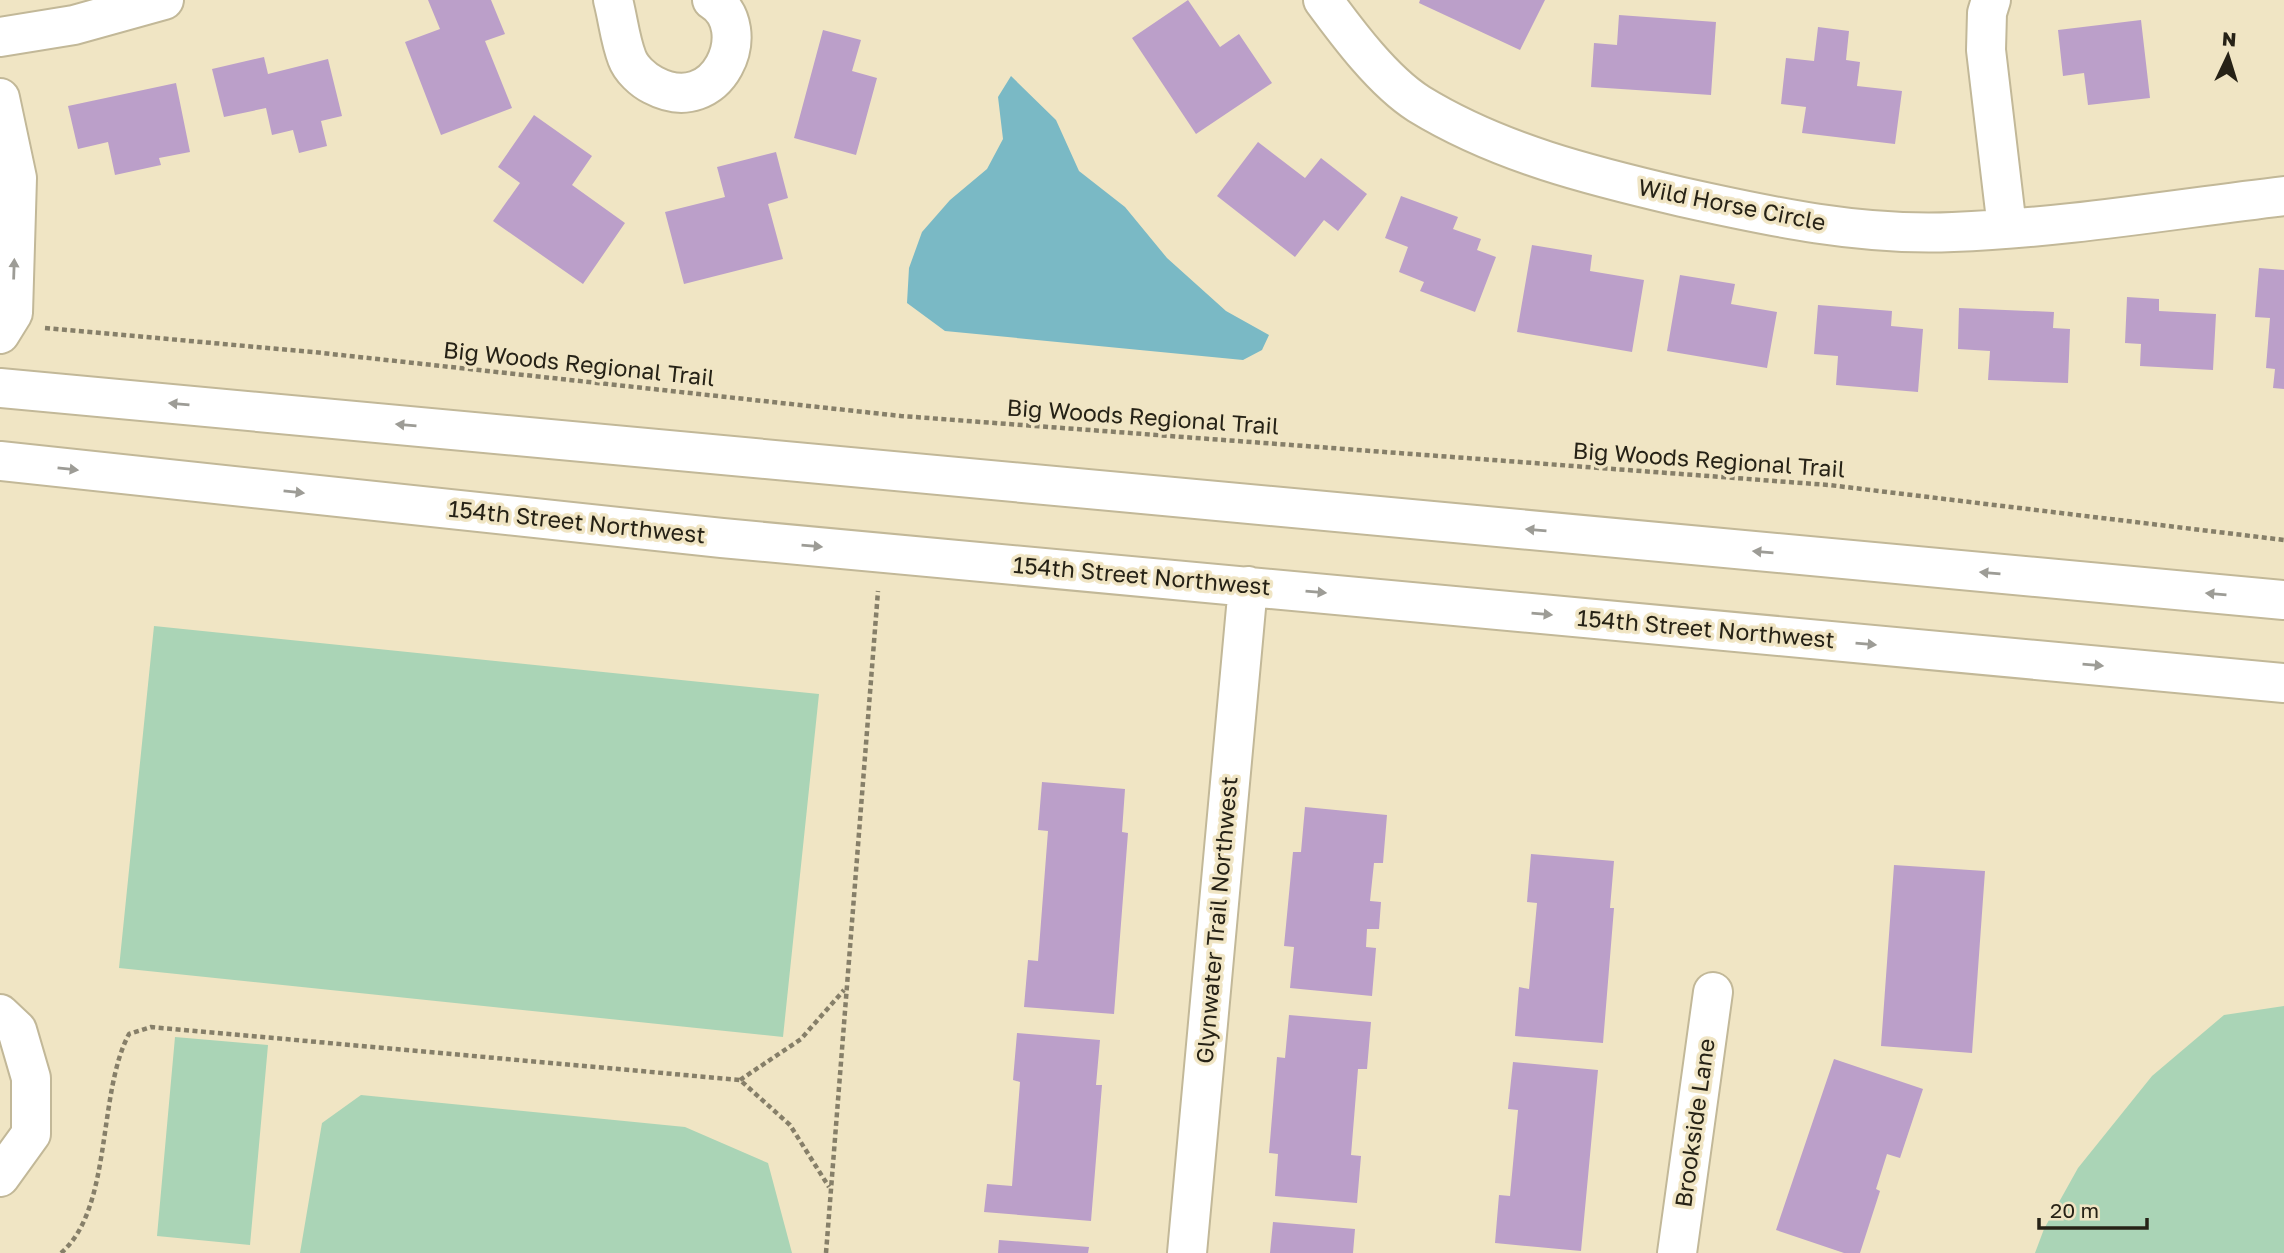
<svg xmlns="http://www.w3.org/2000/svg" width="2284" height="1253" viewBox="0 0 2284 1253" font-family="'Golos Text',sans-serif">
<rect width="100%" height="100%" fill="#f0e5c4"/>
<path fill="#aad4b6" d="M154 626 819 694 783 1037 119 968Z
M2284 1006V1253H2035L2044 1229 2078 1168 2152 1076 2224 1015Z
M175 1037 268 1045 250 1245 157 1236Z
M361 1095 685 1127 768 1163 792 1253H300L322 1123Z"/>
<path fill="#7ab9c5" d="M1011 76 1056 120 1079 171 1125 207 1167 258 1226 311 1269 335 1262 350 1243 360 945 331 907 303 909 268 922 232 950 200 987 169 1003 139 998 97Z"/>
<path fill="#bb9fc9" d="M428 0H491L505 34 485 41 512 108 441 135 405 42 440 29Z
M1188 0 1220 47 1239 34 1272 83 1196 134 1132 38Z
M1420 0H1545L1520 50 1419 3Z
M1619 15 1716 22 1711 95 1591 87 1594 43 1617 45Z
M2141 20 2150 98 2088 105 2084 73 2063 76 2058 30Z
M1818 27 1849 31 1846 60 1860 62 1857 86 1902 91 1895 144 1802 133 1806 107 1781 104 1786 58 1814 61Z
M823 30 861 40 852 71 877 78 856 155 794 138Z
M264 57 268 74 328 59 342 116 321 121 327 146 299 153 293 130 272 135 266 108 224 117 212 69Z
M176 83 190 152 159 158 161 165 115 175 108 142 78 149 68 106Z
M534 115 592 156 572 185 625 223 583 284 493 221 520 183 498 167Z
M1258 142 1305 178 1321 158 1367 194 1338 231 1324 220 1295 257 1217 196Z
M776 152 788 198 768 204 783 259 684 284 665 212 725 197 717 167Z
M1401 196 1458 217 1453 229 1481 239 1477 250 1496 257 1475 312 1420 291 1424 282 1399 272 1408 247 1385 238Z
M1532 245 1592 255 1590 271 1644 280 1632 352 1517 332Z
M2259 268 2284 270V389L2273 388 2275 369 2266 368 2270 318 2255 317Z
M1680 275 1735 284 1731 304 1777 312 1767 368 1667 351Z
M2127 297 2159 299V311L2216 314 2213 370 2140 366 2141 344 2125 343Z
M1818 305 1892 311 1891 326 1923 329 1918 392 1836 385 1838 356 1814 354Z
M1959 308 2054 312 2053 328 2070 329 2068 383 1988 380 1990 351 1958 349Z
M1042 782 1125 789 1122 832 1128 833 1114 1014 1024 1007 1028 960 1038 961 1048 831 1038 830Z
M1305 807 1387 815 1383 863H1374L1370 901 1381 902 1379 929H1367L1366 947 1376 948 1372 996 1290 988 1294 947 1284 946 1293 852H1301Z
M1531 854 1614 861 1610 908H1614L1603 1043 1515 1036 1519 987 1529 989 1537 903 1527 902Z
M1894 865 1985 871 1972 1053 1881 1046Z
M1289 1015 1371 1022 1367 1069H1358L1351 1155 1361 1156 1357 1203 1275 1196 1278 1154 1269 1153 1277 1057 1285 1058Z
M1017 1033 1100 1040 1096 1085H1102L1091 1221 984 1212 987 1184 1012 1186 1020 1082 1013 1080Z
M1834 1059 1923 1089 1900 1158 1887 1154 1876 1189 1880 1191 1860 1253H1844L1776 1230Z
M1513 1062 1598 1070 1581 1251 1495 1243 1499 1195 1510 1196 1518 1110 1508 1109Z
M1273 1222 1355 1229 1353 1253H1270Z
M999 1240 1089 1247 1088 1253H998Z"/>
<g fill="none" stroke-linecap="round" stroke-linejoin="round">
<defs>
<path id="minor" d="M613 0C618 19 620 40 627 58 631 69 643 80 653 85 719 120 757 27 712 0
M1323 0C1348 34 1383 81 1419 104 1499 153 1592 176 1682 197 1772 217 1861 236 1953 232 2064 228 2174 209 2284 196
M1991 0 1987 13 1986 50 2007 228
M0 37 74 25 164 0
M0 98 17 178 13 313 0 334
M0 388 2284 600
M0 461 722 538 2284 683
M0 1014 17 1030 31 1078V1134L0 1177
M1187 1253 1248 586
M1677 1253 1713 992"/>
</defs>
<use href="#minor" stroke="#c2b898" stroke-width="42"/>
<path stroke="#867f69" stroke-width="4.5" stroke-dasharray="5 3.5" stroke-linecap="butt" d="M45 328 313 352 901 416 1829 485 2284 540
M740 1080 801 1039 844 990
M61 1253C113 1208 97 1094 129 1034L151 1027 740 1080 790 1125 829 1187
M826 1253 878 591"/>
<use href="#minor" stroke="#fff" stroke-width="38"/>
</g>
<defs><path id="oneway-solid" d="M-6-.8H1V-3.2L6.5 0L1 3.2V.8H-6Z" transform="scale(1.75)"/></defs>
<g fill="#9d9c96">
<use href="#oneway-solid" transform="translate(14 269) rotate(-88)"/>
<use href="#oneway-solid" transform="translate(179 404) rotate(-175)"/>
<use href="#oneway-solid" transform="translate(406 425) rotate(-175)"/>
<use href="#oneway-solid" transform="translate(68 469) rotate(6)"/>
<use href="#oneway-solid" transform="translate(294 492) rotate(6)"/>
<use href="#oneway-solid" transform="translate(1536 530) rotate(-175)"/>
<use href="#oneway-solid" transform="translate(812 546) rotate(5)"/>
<use href="#oneway-solid" transform="translate(1763 552) rotate(-175)"/>
<use href="#oneway-solid" transform="translate(1990 573) rotate(-175)"/>
<use href="#oneway-solid" transform="translate(1316 592) rotate(5)"/>
<use href="#oneway-solid" transform="translate(2216 594) rotate(-175)"/>
<use href="#oneway-solid" transform="translate(1542 614) rotate(5)"/>
<use href="#oneway-solid" transform="translate(1866 644) rotate(5)"/>
<use href="#oneway-solid" transform="translate(2093 665) rotate(5)"/>
</g>
<g text-anchor="middle" stroke-width="7" stroke-linejoin="round" paint-order="stroke">
<g font-size="23" fill="#262216" stroke="#f0e5c4">
<text transform="translate(1732 205) rotate(11)" y="8">Wild Horse Circle</text>
<text transform="translate(579 364) rotate(6)" y="8">Big Woods Regional Trail</text>
<text transform="translate(1143 417) rotate(4)" y="8">Big Woods Regional Trail</text>
<text transform="translate(1709 460) rotate(4)" y="8">Big Woods Regional Trail</text>
<text transform="translate(577 522) rotate(6)" y="8">154th Street Northwest</text>
<text transform="translate(1142 576) rotate(5)" y="8">154th Street Northwest</text>
<text transform="translate(1706 629) rotate(5)" y="8">154th Street Northwest</text>
<text transform="translate(1217 920) rotate(-85)" y="8">Glynwater Trail Northwest</text>
<text transform="translate(1695 1123) rotate(-82)" y="8">Brookside Lane</text>
</g>
</g>
<g transform="translate(2228 56) rotate(4)" stroke="#f0e5c4" stroke-width="5" paint-order="stroke">
<path d="M0-5L12 26L0 18L-12 26Z" fill="#262216"/>
<text y="-10" font-size="19" font-weight="bold" text-anchor="middle" fill="#262216">N</text>
</g>
<path d="M2039 1218v10h108v-10" fill="none" stroke="#262216" stroke-width="3.5"/>
<text x="2050" y="1218" font-size="21" fill="#262216" stroke="#f0e5c4" stroke-width="5" paint-order="stroke">20 m</text>
</svg>
